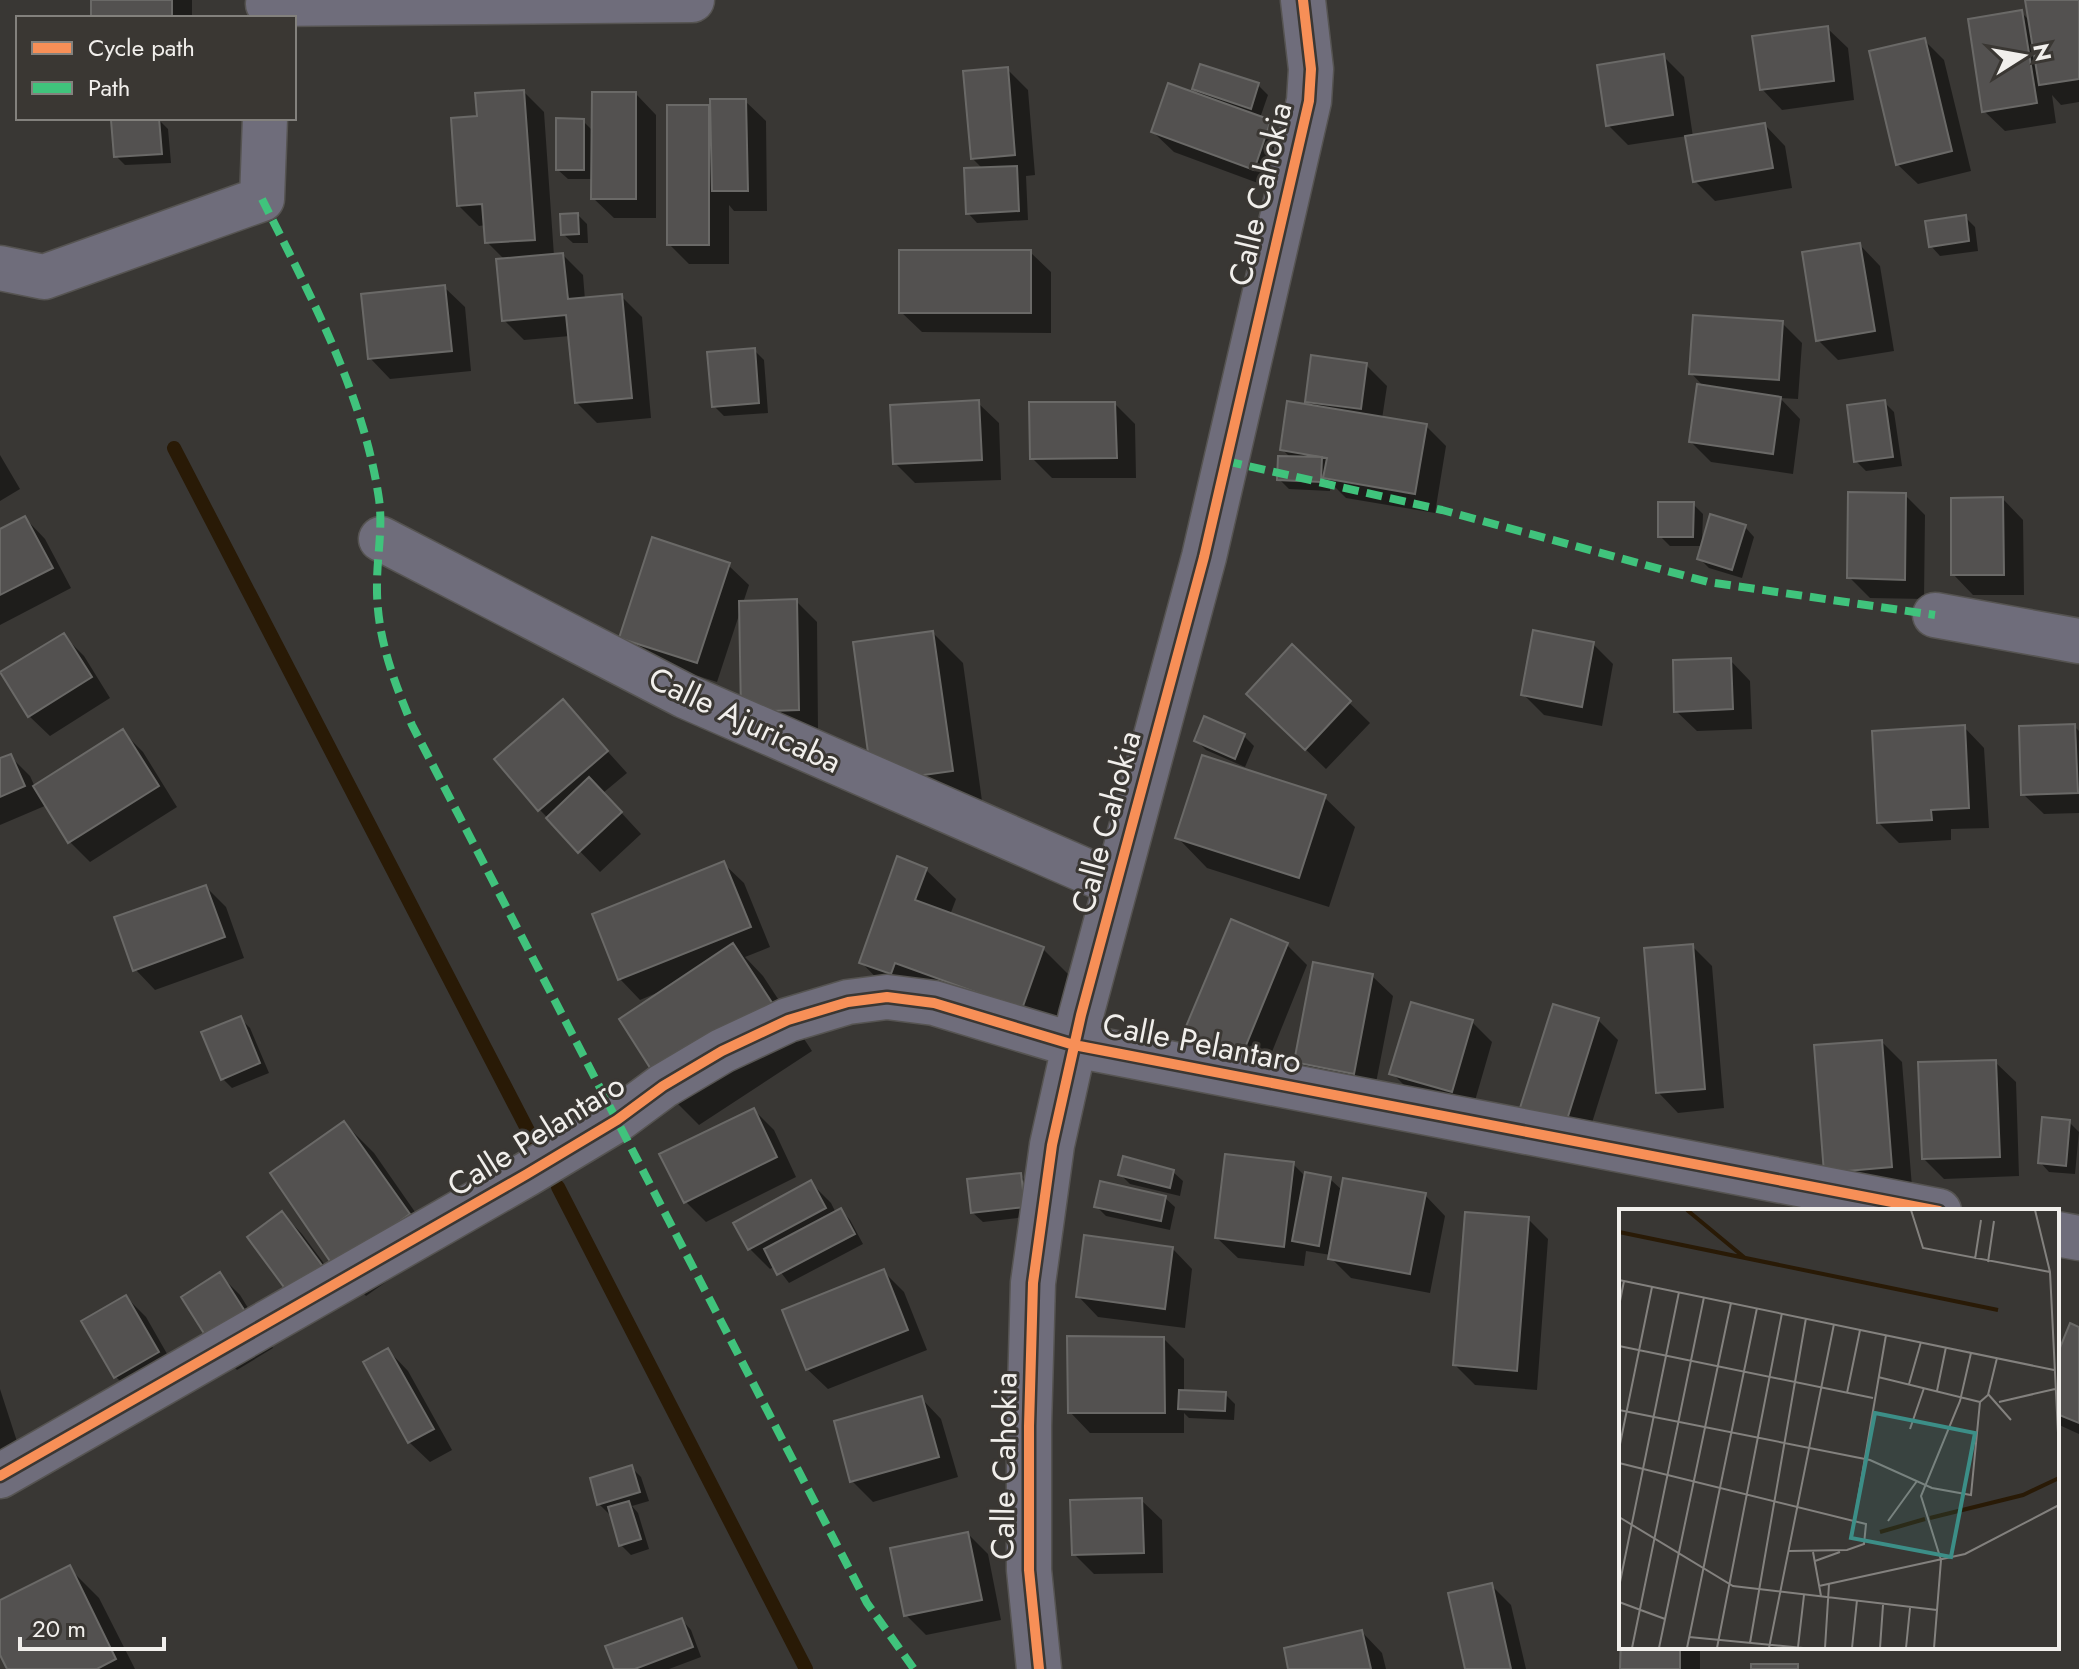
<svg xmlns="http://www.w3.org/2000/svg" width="2079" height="1669" viewBox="0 0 2079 1669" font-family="Jost,sans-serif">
<rect width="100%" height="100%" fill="#393734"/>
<path fill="#0007" d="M93 0H192V18H93Z
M2027 0H2079V102L2061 105 2052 95 2056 123 2005 131 1984 111 2021 12 2031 22Z
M1827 28 1848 48 1854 100 1782 110 1762 89Z
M1924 40 1944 60 1971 171 1918 184 1897 164Z
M1663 56 1684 77 1693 137 1765 125 1785 146 1792 188 1715 201 1695 181 1687 136 1628 145 1608 125Z
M1007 69 1028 90 1035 175 1026 176 1028 220 977 223 968 213 984 170 972 158Z
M1258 85 1268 95 1260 118 1270 122 1290 142 1274 189 1174 152 1153 132 1203 98 1194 89Z
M524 92 544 112 554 256 563 255 583 275 585 300 621 296 642 317 651 418 597 423 577 403 570 336 524 340 504 320 505 260 487 242 486 225 479 226 458 205 479 118Z
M636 94 656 115V218H614L593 198V179H568L558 170 583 121 593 131Z
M745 101 766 121 767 211H734L729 205V264H689L669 244V107H712Z
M158 119 168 129 171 163 125 165 116 156Z
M578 215 587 224 588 243H573L563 234Z
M1965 217 1975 227 1978 251 1940 256 1931 246Z
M1860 245 1880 266 1894 351 1838 360 1818 340Z
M1030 252 1051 272V333L922 332 901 312Z
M444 287 465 307 471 371 390 379 370 358Z
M1782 323 1802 343 1798 399 1780 398 1800 419 1793 474 1711 462 1691 442 1705 388 1691 373Z
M754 350 764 360 768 413 724 416 714 406Z
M1366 365 1387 386 1382 419 1426 426 1446 446 1435 513 1346 498 1330 482V491L1289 489 1279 479 1291 458 1282 449 1313 407 1307 401Z
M1884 402 1894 412 1902 466 1866 471 1856 461Z
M978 403 999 423 1001 480 915 483 895 463Z
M1115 404 1135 424 1136 478H1052L1032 458Z
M0 455 20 489 0 501Z
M1905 495 1925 515 1924 599 1870 598 1849 577Z
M2003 499 2023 520 2024 595H1973L1953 574Z
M1693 504 1703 514 1702 542 1745 527 1754 537 1742 578 1709 568 1699 558 1703 546H1670L1660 536Z
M25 518 45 539 71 588 0 625V531Z
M728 565 749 585 743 603 796 601 817 622 818 730 763 731 740 612 717 682 642 658 622 637Z
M933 633 963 663 982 801 904 812Z
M63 635 84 656 110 698 50 736 29 716Z
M1593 644 1613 664 1602 726 1544 715 1523 694Z
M1292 647 1370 723 1326 769 1269 714Z
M1730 660 1750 681 1752 729 1697 731 1676 711Z
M563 702 627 773 603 793 641 834 600 872 540 810 497 759Z
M2074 726 2079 731V813L2044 814 2023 794Z
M1964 727 1984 748 1989 828 1951 829V840L1899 843 1879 823Z
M123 732 143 752 177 807 90 862 69 841 47 805 0 825V761L10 756 30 776 35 787Z
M1244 736 1254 746 1245 767 1206 750 1196 740Z
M1324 797 1355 827 1329 907 1207 868 1177 837Z
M723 863 744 883 770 947 745 957 763 976 812 1051 699 1125 669 1095 660 994 659 992 640 1000 620 979 594 915Z
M925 869 956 899 950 915 1043 949 1073 979 1052 1038 891 993 861 962Z
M206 887 226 907 244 958 155 990 135 969Z
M1287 945 1307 965 1261 1079 1205 1056 1185 1035Z
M1692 946 1712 966 1724 1108 1678 1113 1658 1092Z
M1372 976 1393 996 1374 1093 1317 1082 1296 1061Z
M240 1018 250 1028 269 1073 232 1088 222 1078Z
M1598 1020 1618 1040 1585 1145 1542 1131Z
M1472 1022 1492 1042 1472 1111 1412 1093 1392 1073Z
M1882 1042 1902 1062 1912 1187 1826 1172Z
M1995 1062 2016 1082 2019 1176 1944 1179 1924 1159Z
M754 1110 774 1130 796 1177 706 1222 685 1201Z
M2069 1122 2079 1132 2075 1174 2049 1172 2040 1162Z
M344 1123 374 1153 438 1245 366 1296 336 1266Z
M1293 1164 1306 1177 1330 1179 1343 1191 1425 1195 1445 1216 1430 1293 1351 1278 1331 1258V1255L1306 1251 1304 1266 1238 1258 1217 1238Z
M1173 1172 1183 1181 1180 1196 1130 1184 1120 1174Z
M1020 1175 1030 1185 1034 1216 983 1222 973 1213Z
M811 1183 831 1203 836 1213 841 1210 850 1220 863 1244 789 1283 776 1266 770 1269 750 1249 736 1224Z
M1165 1198 1175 1207 1170 1230 1106 1216 1097 1207Z
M282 1213 302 1234 346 1293 314 1317Z
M1528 1219 1548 1239 1537 1390 1475 1385 1455 1365Z
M1172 1248 1192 1269 1185 1328 1098 1317 1078 1296Z
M884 1272 904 1292 927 1350 828 1389 807 1369Z
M220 1275 240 1295 273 1348 237 1370 217 1350Z
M126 1297 146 1317 178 1373 136 1397 116 1377 84 1321Z
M2079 1329V1434L2057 1424V1361Z
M1164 1339 1184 1359V1392L1225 1394 1235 1404 1234 1420 1189 1418 1184 1413V1433H1090L1070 1412Z
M388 1350 408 1371 452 1450 430 1462 409 1442Z
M0 1389 23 1460 0 1468Z
M921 1398 941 1419 958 1477 873 1502 852 1481Z
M631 1467 641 1477 649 1501 632 1506 638 1513 649 1549 631 1555 621 1545 612 1513 609 1514 599 1504Z
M1141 1500 1162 1520 1163 1573 1094 1574 1074 1554Z
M968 1534 988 1554 1001 1620 926 1635 906 1615Z
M69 1568 99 1598 135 1669H9L0 1651V1602Z
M1491 1585 1511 1605 1526 1669H1467Z
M682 1620 691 1630 701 1657 669 1669H616Z
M1362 1632 1382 1653 1386 1669H1290Z
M1623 1647H1696L1700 1651V1669H1622Z"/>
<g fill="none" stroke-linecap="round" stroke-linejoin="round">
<path stroke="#291a06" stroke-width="14" d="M174 448 537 1148
M558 1187 806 1669"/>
</g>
<path fill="#535150" stroke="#6a6967" stroke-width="2" d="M91 0H172V18H91Z
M2025 0H2079V79L2039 85Z
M2022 10 2037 103 1982 112 1968 19Z
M1828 26 1834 81 1760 90 1752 36Z
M1925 38 1952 151 1896 165 1869 51Z
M1664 54 1673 115 1606 126 1597 65Z
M1200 64 1259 83 1251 109 1192 89Z
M1008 67 1015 155 971 159 963 71Z
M1168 83 1271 120 1254 170 1151 132Z
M524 90 535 240 485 243 482 204 457 206 451 118 477 116 475 93Z
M592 92H636V199H591Z
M710 99H746L748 191H712Z
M667 105H709V245H667Z
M159 118 162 154 114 157 111 120Z
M556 118 584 119V170H556Z
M1765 123 1773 168 1693 182 1685 136Z
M1017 166 1019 211 966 214 964 168Z
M578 213 579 234 561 235 560 214Z
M1966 215 1969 241 1929 247 1925 221Z
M1860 243 1875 331 1816 341 1802 252Z
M899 250H1031V313H899Z
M563 253 568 299 622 294 632 398 575 403 566 315 502 321 496 259Z
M445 285 452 351 368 359 361 294Z
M1693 315 1783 321 1779 380 1689 374Z
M755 348 759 403 712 407 707 352Z
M1311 355 1367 363 1361 409 1305 402Z
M1697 384 1781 397 1773 454 1689 442Z
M979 400 982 460 893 464 890 405Z
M1885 400 1893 457 1854 462 1847 405Z
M1287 401 1427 424 1415 494 1323 478 1327 458 1280 450Z
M1029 402H1115L1117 458 1030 459Z
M1278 456 1322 457 1321 482 1277 480Z
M1848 492 1906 493 1905 580 1847 578Z
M2003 497 2004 575H1951V498Z
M1658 502H1694L1693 537H1658Z
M1710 514 1746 525 1732 570 1697 559Z
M25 516 53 568 0 595V529Z
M652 537 730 563 697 663 619 638Z
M797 599 799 710 741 712 739 601Z
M1533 630 1594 642 1582 707 1521 695Z
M933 631 953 771 872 782 853 642Z
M64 633 92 677 28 717 0 672Z
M1292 644 1351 701 1305 750 1246 694Z
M1731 658 1733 709 1674 712 1673 660Z
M563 699 608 751 538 811 494 759Z
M1204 716 1245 734 1235 759 1194 741Z
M2075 724 2078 793 2021 795 2019 726Z
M1965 725 1969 808 1931 810 1932 820 1877 823 1872 731Z
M123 729 159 786 68 843 33 786Z
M11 754 25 786 0 797V758Z
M1202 755 1326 795 1299 878 1175 838Z
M589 777 622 812 578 853 546 818Z
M897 856 927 868 915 900 1044 947 1022 1009 895 963 891 974 859 963Z
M724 861 751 927 618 980 592 914Z
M206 885 225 937 133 971 114 917Z
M1231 919 1288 943 1240 1060 1182 1036Z
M733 943 784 1021 668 1096 619 1019Z
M1693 944 1705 1089 1656 1093 1644 948Z
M1313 962 1373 974 1354 1074 1294 1062Z
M1411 1002 1473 1020 1452 1092 1389 1074Z
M1553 1004 1599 1018 1565 1126 1519 1111Z
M241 1016 260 1063 221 1080 201 1032Z
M1882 1040 1892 1167 1824 1173 1814 1045Z
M1996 1060 2000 1157 1922 1159 1918 1062Z
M754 1108 777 1157 684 1203 659 1154Z
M2042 1117 2070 1120 2066 1166 2038 1163Z
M344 1121 410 1214 334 1267 270 1173Z
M1225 1154 1294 1162 1284 1247 1215 1238Z
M1123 1156 1174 1170 1170 1188 1118 1175Z
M1305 1172 1331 1177 1319 1246 1292 1241Z
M1021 1173 1025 1207 971 1213 967 1179Z
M1343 1178 1426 1193 1410 1274 1328 1259Z
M811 1180 826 1208 748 1250 733 1223Z
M1100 1181 1166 1196 1161 1221 1094 1207Z
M841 1208 855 1234 777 1275 764 1249Z
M282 1211 327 1272 292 1298 247 1237Z
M1465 1212 1529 1217 1517 1371 1453 1365Z
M1084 1235 1173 1247 1165 1309 1076 1297Z
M884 1269 908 1330 806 1370 782 1310Z
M220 1272 255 1327 215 1351 181 1297Z
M126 1295 159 1352 114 1378 81 1321Z
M2070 1323 2079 1327V1423L2057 1414V1355Z
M1067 1336 1164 1337 1165 1413H1068Z
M388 1348 434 1429 408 1443 363 1362Z
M1179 1390 1226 1392 1225 1411 1178 1409Z
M922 1396 939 1457 850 1482 834 1421Z
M632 1465 640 1492 597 1505 590 1478Z
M1142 1498 1144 1553 1072 1555 1070 1500Z
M629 1501 641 1539 619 1546 608 1507Z
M968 1532 982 1600 904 1616 890 1548Z
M70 1565 116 1659 97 1669H7L0 1655V1600Z
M1492 1583 1511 1669H1465L1448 1593Z
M682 1618 693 1647 635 1669H614L605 1646Z
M1362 1630 1371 1669H1288L1284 1648Z
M1621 1630V1647H1680V1669H1620Z
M1751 1664H1798V1669H1751Z"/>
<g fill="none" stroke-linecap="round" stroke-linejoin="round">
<defs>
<path id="minor" d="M268 4 692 0
M0 268 44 277 262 199 265 118
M381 539 685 696 1116 884
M1935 615 2079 641
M2057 1234 2079 1238
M0 1476 527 1174 617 1120 663 1086 722 1051 788 1020 848 1002 887 997 934 1003 1074 1045 1939 1211
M1039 1669 1029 1570V1426L1033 1283 1052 1145 1081 1015 1204 557 1309 101 1311 69 1303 0"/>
</defs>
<use href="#minor" stroke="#565452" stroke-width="47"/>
<use href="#minor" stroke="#6f6d7b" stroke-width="44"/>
<path stroke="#40c37c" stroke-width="8" stroke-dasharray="16 8" stroke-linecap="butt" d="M262 199C310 295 363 392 379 499 383 528 377 556 377 584 376 635 393 679 412 725L867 1603 914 1669
M1226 461 1442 510 1708 582 1935 615"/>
<defs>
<path id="cycleway" d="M0 1476 527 1174 617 1120 663 1086 722 1051 788 1020 848 1002 887 997 934 1003 1074 1045 1939 1211
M1039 1669 1029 1570V1426L1033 1283 1052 1145 1081 1015 1204 557 1309 101 1311 69 1303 0"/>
</defs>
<use href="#cycleway" stroke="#3a3733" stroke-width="15"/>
<use href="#cycleway" stroke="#f78f57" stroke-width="10"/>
</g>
<g text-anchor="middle" stroke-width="6" stroke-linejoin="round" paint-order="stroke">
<g font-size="32" fill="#f1efec" stroke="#3a3733">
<text transform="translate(1260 194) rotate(-77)" y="11">Calle Cahokia</text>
<text transform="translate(745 720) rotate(25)" y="11">Calle Ajuricaba</text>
<text transform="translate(1106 822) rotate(-75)" y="11">Calle Cahokia</text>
<text transform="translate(1202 1043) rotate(11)" y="11">Calle Pelantaro</text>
<text transform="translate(536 1135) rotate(-32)" y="11">Calle Pelantaro</text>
<text transform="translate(1004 1466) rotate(-89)" y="11">Calle Cahokia</text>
</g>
</g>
<g transform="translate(1619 1209)">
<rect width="440" height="440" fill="#393734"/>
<path fill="none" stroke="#291a06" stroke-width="4" d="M68 1 126 49M0 23 379 101M311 309 404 286 440 269M261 323 306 310"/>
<path fill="none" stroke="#83817e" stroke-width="2" d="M292 1 304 39 431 63M416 1 431 63 440 244M356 50 362 11M369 53 375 12M0 71 435 161M0 97 5 72M0 137 254 189M259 168 361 193M290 175 302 133M318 182 327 138M228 184 241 121M369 185 392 211M380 193 436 180M0 201 251 251 313 279 352 286 361 193 369 186 378 149M291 220 305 179M0 240 33 78M0 254 247 315 245 335 228 341 170 342M0 308 114 377 318 401M269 312 298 272M235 313 267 126M194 343 202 387M196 352 221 343M200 377 346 345 440 296M0 378 60 83M0 393 46 410M70 428 184 439M131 434 187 109M179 438 185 386M13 439 85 88M40 439 112 94M68 439 138 99M98 439 163 104M150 439 215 115M206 439 210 375M233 439 238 391M261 439 264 396M287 439 291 399M315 439 322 351 302 287 341 192 352 144"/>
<path fill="#3c8e87" fill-opacity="0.15" stroke="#3c8e87" stroke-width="4" d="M256 204 356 224 332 348 232 329Z"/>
<rect width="440" height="440" fill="none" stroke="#f1efec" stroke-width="4"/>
</g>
<rect x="16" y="16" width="280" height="104" fill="#3a3733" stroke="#83817d" stroke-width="2"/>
<rect x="32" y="42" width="40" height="12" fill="#f78f57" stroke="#83817d" stroke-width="2"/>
<text x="88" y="56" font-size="24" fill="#f1efec">Cycle path</text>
<rect x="32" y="82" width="40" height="12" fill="#40c37c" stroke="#83817d" stroke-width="2"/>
<text x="88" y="96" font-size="24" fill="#f1efec">Path</text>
<g transform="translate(2023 56) rotate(79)" stroke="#3a3733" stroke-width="6" paint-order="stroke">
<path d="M0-6L14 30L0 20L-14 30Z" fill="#f1efec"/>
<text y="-12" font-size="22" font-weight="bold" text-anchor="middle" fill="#f1efec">N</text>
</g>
<path d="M20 1637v12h144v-12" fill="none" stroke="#f1efec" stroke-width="4"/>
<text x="32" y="1637" font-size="24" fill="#f1efec" stroke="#3a3733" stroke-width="6" paint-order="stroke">20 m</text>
</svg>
